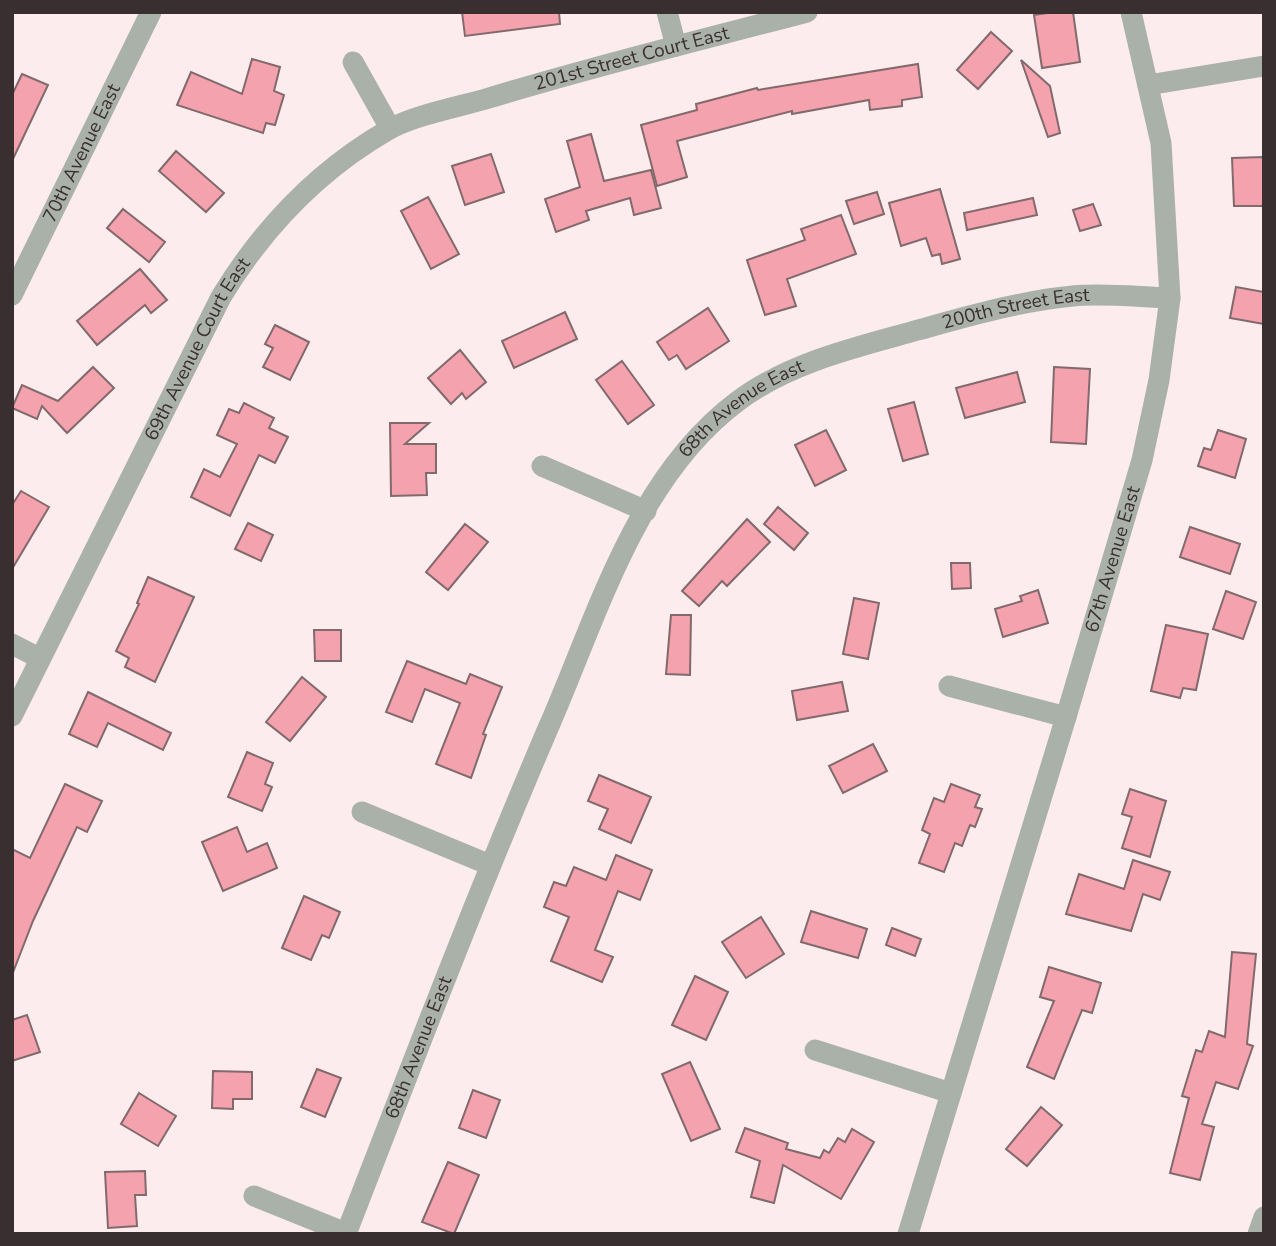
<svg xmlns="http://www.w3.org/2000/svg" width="1276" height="1246" viewBox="0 0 1276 1246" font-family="'Nunito Sans',sans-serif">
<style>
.building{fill:#f4a2ad;stroke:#82696c;stroke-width:2}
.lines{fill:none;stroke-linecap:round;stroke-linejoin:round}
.minor{stroke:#aab1a9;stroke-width:21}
.labels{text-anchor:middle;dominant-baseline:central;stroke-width:6;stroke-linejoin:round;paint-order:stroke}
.street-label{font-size:19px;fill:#3a2f30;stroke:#fefefe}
</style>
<rect width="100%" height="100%" fill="#fdecee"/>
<!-- building -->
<g class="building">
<polygon points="462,12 559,12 560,24 465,36"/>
<polygon points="1054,12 1073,12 1080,62 1042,68 1034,15"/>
<polygon points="991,32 1012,51 978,89 957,70"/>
<polygon points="252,59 280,67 274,91 284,95 275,125 266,123 263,133 177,105 191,72 242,94"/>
<polygon points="1021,60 1050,86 1060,133 1048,137"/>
<polygon points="918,64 922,97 902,100 902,106 870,110 869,100 792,114 792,111 677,141 687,177 657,186 641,125 697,110 696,104 757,88 758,90"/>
<polygon points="22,74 48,85 12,161 12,95"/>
<polygon points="591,134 604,181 651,170 661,208 634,215 630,198 586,211 589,220 556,232 545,199 580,187 567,141"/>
<polygon points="176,151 224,193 206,212 159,171"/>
<polygon points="491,154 504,192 465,205 452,166"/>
<polygon points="1263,157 1264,206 1234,206 1232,158"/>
<polygon points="940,189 960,259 942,264 940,254 932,256 926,238 901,246 889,203"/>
<polygon points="877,192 884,214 854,224 846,201"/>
<polygon points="428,197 459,254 431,269 401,211"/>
<polygon points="1033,198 1037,215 967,230 964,213"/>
<polygon points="1093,204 1101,225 1080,231 1073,210"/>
<polygon points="123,209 165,242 149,262 107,228"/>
<polygon points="841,215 856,254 787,279 796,306 765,315 747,260 805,240 801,229"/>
<polygon points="140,269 167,300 151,313 145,305 97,345 77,321"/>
<polygon points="1236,287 1264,292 1264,324 1230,318"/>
<polygon points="708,308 729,341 686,369 677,355 669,360 657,342"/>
<polygon points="565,312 577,339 514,368 502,341"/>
<polygon points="275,325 309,342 290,380 263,367 273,348 265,344"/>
<polygon points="460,350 486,382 466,399 462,393 451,404 428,378"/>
<polygon points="622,361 654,405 628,424 596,380"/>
<polygon points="93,367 114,388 67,433 42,406 37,419 12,408 22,385 58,401"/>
<polygon points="1054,367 1090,369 1086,444 1051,442"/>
<polygon points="1017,372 1025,402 965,418 956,388"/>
<polygon points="914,402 928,454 903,461 888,409"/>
<polygon points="244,403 274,418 269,428 288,437 275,463 259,455 230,516 191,497 204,469 220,477 237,444 217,435 229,409 239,413"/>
<polygon points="390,423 429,423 405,444 436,444 436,473 426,473 427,495 391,496"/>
<polygon points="826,430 846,470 815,486 795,445"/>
<polygon points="1218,430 1246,439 1235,478 1198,466 1204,448 1211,450"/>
<polygon points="21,491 49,507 12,569 12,505"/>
<polygon points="778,507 808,533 794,550 764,524"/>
<polygon points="747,519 770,542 727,586 722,581 699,606 682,591"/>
<polygon points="248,523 273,535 261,561 235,549"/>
<polygon points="465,524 488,542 448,590 426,572"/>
<polygon points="1190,527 1240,544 1230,574 1180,557"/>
<polygon points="951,563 970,563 971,588 952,589"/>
<polygon points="148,577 194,597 155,682 125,667 129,658 116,651 139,604 137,603"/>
<polygon points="1038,590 1048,623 1003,637 995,609 1022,601 1020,596"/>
<polygon points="1226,591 1256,602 1243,639 1213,629"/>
<polygon points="854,598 879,603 868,659 843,654"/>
<polygon points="671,615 691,615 690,675 666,674"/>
<polygon points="1166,625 1208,634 1196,690 1183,688 1180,698 1151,691"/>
<polygon points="314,630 341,630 341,661 315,661"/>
<polygon points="407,661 466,684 470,674 502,687 483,734 486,735 471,778 436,764 460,703 425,689 412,722 386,712"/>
<polygon points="302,677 326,697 290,741 266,722"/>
<polygon points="842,682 848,711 797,720 792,691"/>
<polygon points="88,692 171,733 163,750 108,723 97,747 69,734"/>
<polygon points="873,744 887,771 843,793 829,766"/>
<polygon points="247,752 273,763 265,784 272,787 262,811 228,797"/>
<polygon points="599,775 651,797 631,843 599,829 608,809 588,801"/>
<polygon points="65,784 102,801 87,832 77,827 33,921 12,975 12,849 30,858"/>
<polygon points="951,784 980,795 975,807 982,809 975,827 970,825 962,846 955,843 944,872 919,863 930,834 922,830 934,798 944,802"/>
<polygon points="1130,789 1166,801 1150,857 1122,848 1132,817 1122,814"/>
<polygon points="237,827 247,852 267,843 277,868 223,891 202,842"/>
<polygon points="616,855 652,870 640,900 618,891 595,950 613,957 602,982 551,961 569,917 544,907 554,882 566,886 574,867 606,880"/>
<polygon points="1133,860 1170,872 1160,900 1143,894 1131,931 1066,914 1079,874 1124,889"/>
<polygon points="304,896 340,912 329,938 322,935 311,960 282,948"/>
<polygon points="811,911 867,929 858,958 801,942"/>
<polygon points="761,917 784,954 746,978 722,942"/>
<polygon points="892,928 921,939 915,956 886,945"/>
<polygon points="1232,952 1256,954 1247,1044 1253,1046 1238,1089 1216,1082 1202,1124 1214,1127 1200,1180 1170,1173 1189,1098 1182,1096 1196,1050 1202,1052 1209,1031 1225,1037"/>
<polygon points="1049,967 1101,983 1092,1013 1082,1010 1054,1079 1027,1067 1054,1001 1040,997"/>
<polygon points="695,976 728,992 706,1040 672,1025"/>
<polygon points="27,1015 40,1052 12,1061 12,1020"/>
<polygon points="690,1062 720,1129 691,1141 662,1074"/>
<polygon points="317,1069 341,1078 325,1117 301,1107"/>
<polygon points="213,1071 252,1072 252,1099 233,1099 233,1109 212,1108"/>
<polygon points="473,1090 500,1100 486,1138 459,1128"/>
<polygon points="139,1093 176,1116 158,1146 121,1124"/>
<polygon points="1041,1107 1062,1125 1027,1166 1006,1149"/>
<polygon points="745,1128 788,1143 786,1149 820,1158 824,1150 829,1153 838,1138 845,1142 852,1129 874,1142 841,1199 783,1165 774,1203 751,1197 760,1161 736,1152"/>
<polygon points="448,1162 479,1175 454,1234 422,1222"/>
<polygon points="145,1171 146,1195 135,1195 137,1226 108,1228 105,1172"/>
</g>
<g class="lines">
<!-- minor -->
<g class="minor">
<polyline points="667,12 676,46"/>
<polyline points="353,62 390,128"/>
<polyline points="1148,85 1264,66"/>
<path id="s1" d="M 12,295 L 151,12"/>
<polyline points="542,466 646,511"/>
<polyline points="12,644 39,658"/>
<polyline points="949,686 1066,717"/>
<path id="s2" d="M 12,716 L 221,297 C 263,228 317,171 388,130 C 414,115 459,107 489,98 C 594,66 701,40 807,12"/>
<polyline points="362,812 490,865"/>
<polyline points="815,1050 951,1093"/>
<polyline points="254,1196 346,1233"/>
<path id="s3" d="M 346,1234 C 412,1064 477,894 549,726 C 598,614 636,477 738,401 C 790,362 857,347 918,330 C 969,316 1020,301 1073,296 C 1104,293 1138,297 1170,298"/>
<path id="s4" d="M 908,1234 L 1066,717 L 1142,460 L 1159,380 L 1170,298 L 1161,143 L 1131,12"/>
<polyline points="1258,1234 1264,1217"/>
</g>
</g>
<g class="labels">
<!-- street labels -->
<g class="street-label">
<text stroke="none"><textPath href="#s2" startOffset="961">201st Street Court East</textPath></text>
<text stroke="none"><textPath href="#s1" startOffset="158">70th Avenue East</textPath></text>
<text stroke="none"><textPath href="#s3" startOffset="1223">200th Street East</textPath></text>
<text stroke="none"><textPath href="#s2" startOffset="411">69th Avenue Court East</textPath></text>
<text stroke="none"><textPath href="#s3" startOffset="926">68th Avenue East</textPath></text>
<text stroke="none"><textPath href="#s4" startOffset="705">67th Avenue East</textPath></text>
<text stroke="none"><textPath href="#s3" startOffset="200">68th Avenue East</textPath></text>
</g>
</g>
<!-- border -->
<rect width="1276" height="1246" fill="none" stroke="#3a2f30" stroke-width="28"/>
</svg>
